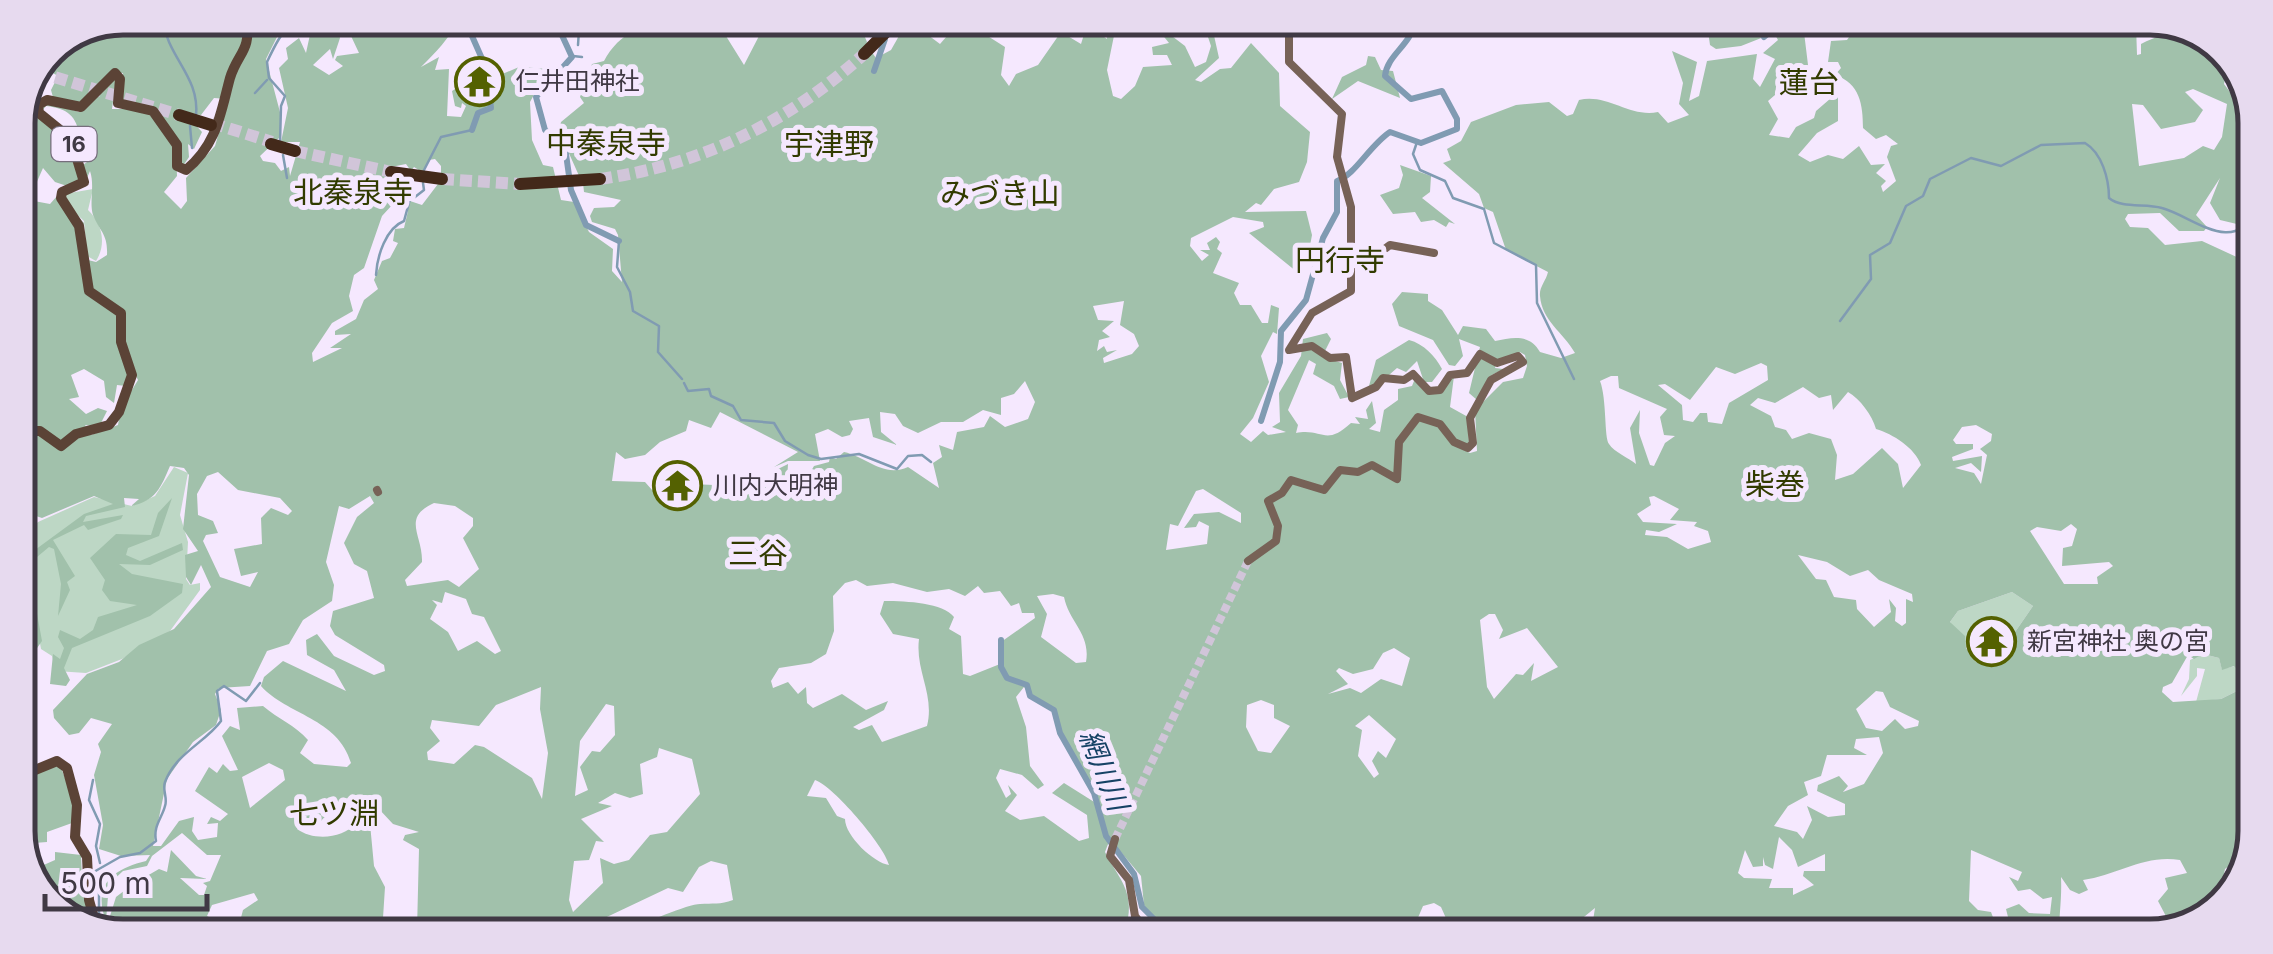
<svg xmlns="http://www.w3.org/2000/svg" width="2273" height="954" viewBox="0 0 2273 954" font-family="Inter,'Noto Sans JP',sans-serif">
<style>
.green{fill:#bdd7c5}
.forest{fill:#a1c1ab;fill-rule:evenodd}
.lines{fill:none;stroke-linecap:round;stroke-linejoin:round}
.stream{stroke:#809bb2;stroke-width:2.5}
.river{stroke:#809bb2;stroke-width:6}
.secondary-tunnel{stroke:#d1c5d9;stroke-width:8;stroke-dasharray:8 4;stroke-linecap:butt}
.highway-tunnel{stroke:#d1c5d9;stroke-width:12;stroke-dasharray:12 6;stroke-linecap:butt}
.secondary{stroke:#776257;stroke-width:8}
.primary{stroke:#5b4336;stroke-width:10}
.highway{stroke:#43291a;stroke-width:12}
.labels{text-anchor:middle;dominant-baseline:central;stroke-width:10;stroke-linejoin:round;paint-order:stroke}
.shield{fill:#f5e8fe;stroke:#766e7c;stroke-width:2.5}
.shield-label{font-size:22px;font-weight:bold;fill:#403944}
.poi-label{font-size:25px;fill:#403944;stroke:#f5e8fe;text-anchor:start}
.water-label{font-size:28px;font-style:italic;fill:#164265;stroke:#f5e8fe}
.quarter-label{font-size:30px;fill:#323b00;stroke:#f5e8fe}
.rim{fill:none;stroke:#403944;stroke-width:5}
</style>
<rect width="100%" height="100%" fill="#f5e8fe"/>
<!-- green -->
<g class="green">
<path d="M 93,189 L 88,210 C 102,223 107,244 96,261 L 87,256 L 84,221 L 70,208 L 64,194 Z"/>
<polygon points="174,467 188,473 180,515 188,542 186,579 190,585 200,583 200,590 170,631 122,659 86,673 56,671 52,656 41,649 34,609 36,568 30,565 18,574 18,542 38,522 94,497 132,506 155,496"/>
<polygon points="2012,592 2033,606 1993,664 1976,662 1950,622 1958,611"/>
<polygon points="2203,654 2219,658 2222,669 2235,666 2242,673 2243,688 2221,699 2196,702 2205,669 2197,668 2197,676 2181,696 2189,679 2190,660"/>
</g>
<!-- forest -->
<g class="forest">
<path d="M 123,18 L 187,18 L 193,31 L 205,32 L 227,18 L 294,18 L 278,35 L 266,59 L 281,116 L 280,137 L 260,156 L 263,161 L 275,163 L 281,171 L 289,167 L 290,176 L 300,142 L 281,142 L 288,108 L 279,68 L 288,59 L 286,48 L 299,38 L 306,53 L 311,30 L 320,26 L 338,31 L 340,38 L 333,59 L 330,49 L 313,65 L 329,75 L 343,66 L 335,60 L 337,56 L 359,53 L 351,36 L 362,34 L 362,18 L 459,19 C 450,38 435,53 421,67 L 439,57 L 435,70 L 449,69 L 447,116 L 461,117 L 466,106 L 462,103 L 461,108 L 455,106 L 452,91 L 466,82 L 481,95 L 491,94 L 497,85 L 488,72 L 490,65 L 500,75 L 519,67 L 548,69 L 530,102 L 532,140 L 543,165 L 553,167 L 561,200 L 574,202 L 589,232 L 613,249 L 612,271 L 622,282 L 618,235 L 615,229 L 592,222 L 590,216 L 594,208 L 614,207 L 621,200 L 584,192 L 583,183 L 603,182 L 602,175 L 580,178 L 559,131 L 561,122 L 584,103 L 580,97 L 592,64 L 604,61 C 619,32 649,19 683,20 L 690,26 L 716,20 L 744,65 L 759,36 L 747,20 L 858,20 L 867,42 L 862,53 L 871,51 L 876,58 L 891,50 L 908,20 L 940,44 L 954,28 L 975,28 L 1005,47 L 1001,75 L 1009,86 L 1016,74 L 1038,65 L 1061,32 L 1081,44 L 1087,25 L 1107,39 L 1106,21 L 1117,21 L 1107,70 L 1113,96 L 1121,99 L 1135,86 L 1143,67 L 1172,65 L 1167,55 L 1153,55 L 1152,47 L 1169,43 L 1161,33 L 1164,30 L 1185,46 L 1195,67 L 1206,62 L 1211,46 L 1208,37 L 1195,33 L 1191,24 L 1202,22 L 1213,31 L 1219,58 L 1195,80 L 1201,82 L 1220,69 L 1231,68 L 1251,43 L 1279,73 L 1280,106 L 1310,132 L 1307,162 L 1299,182 L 1274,189 L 1261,205 L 1256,203 L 1245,212 L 1306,211 L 1312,235 L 1309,251 L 1300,253 L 1297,272 L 1249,233 L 1264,227 L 1263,222 L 1233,217 L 1191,238 L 1190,246 L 1202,261 L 1209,255 L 1200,250 L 1210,250 L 1207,243 L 1216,237 L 1220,242 L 1217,249 L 1222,253 L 1213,273 L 1239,283 L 1234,293 L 1240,305 L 1251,305 L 1262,323 L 1268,323 L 1271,305 L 1279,308 L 1277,334 L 1273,332 L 1261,356 L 1269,382 L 1253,418 L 1240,434 L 1251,442 L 1263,431 L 1268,435 L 1286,432 L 1272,427 L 1280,422 L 1279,393 L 1301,356 L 1303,339 L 1327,333 L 1331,339 L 1322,357 L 1342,363 L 1340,380 L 1349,397 L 1340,399 L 1334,386 L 1313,374 L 1316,364 L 1309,360 L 1288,410 L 1298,425 L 1296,433 C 1323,428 1325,447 1351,423 L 1360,424 L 1355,417 L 1368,419 L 1366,410 L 1372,401 L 1376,423 L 1369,429 L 1380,432 L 1384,410 L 1398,400 L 1398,389 L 1412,386 L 1416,376 L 1421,388 L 1434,393 L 1454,376 L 1450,407 L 1468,417 L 1469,443 L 1458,447 L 1470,453 L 1477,451 L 1475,410 L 1503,382 L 1523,378 L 1527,366 L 1525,355 L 1520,352 L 1497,360 L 1495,368 L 1503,369 L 1492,375 L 1477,400 L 1469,393 L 1480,347 L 1459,339 L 1463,356 L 1455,366 L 1449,365 L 1433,340 L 1399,326 L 1392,304 L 1402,292 L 1428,294 L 1428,301 L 1442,310 L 1458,335 L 1463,326 L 1486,329 L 1495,341 C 1513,337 1530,334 1540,352 L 1561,358 L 1575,353 C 1563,332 1542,321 1540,296 C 1539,287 1546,281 1548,272 L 1506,250 L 1493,212 L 1484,208 L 1479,194 L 1443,163 L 1451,160 L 1447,149 L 1461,141 L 1471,122 L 1516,105 L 1549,102 L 1567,116 L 1573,114 L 1579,100 C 1607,93 1630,118 1658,112 L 1668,123 L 1689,115 L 1679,104 L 1683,83 L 1672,51 L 1697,62 L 1689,101 L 1699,96 L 1707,61 L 1757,54 L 1753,79 L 1760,87 L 1775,59 L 1763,53 L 1778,40 L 1774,33 L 1741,46 L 1716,49 L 1710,45 L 1707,24 L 1803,24 L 1809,73 L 1801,81 L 1804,93 L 1794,97 L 1777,79 L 1775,95 L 1768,101 L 1778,119 L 1769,135 L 1789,138 L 1796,127 L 1814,118 L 1816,111 L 1838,92 L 1838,121 L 1817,133 L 1798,155 L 1810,162 L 1828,155 L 1843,159 L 1859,146 L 1871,165 L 1885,164 L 1876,173 L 1886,181 L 1881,186 L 1883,192 L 1896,181 L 1887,157 L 1891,146 L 1898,144 L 1886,135 L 1876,139 L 1863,128 C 1863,105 1860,83 1835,75 L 1841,68 L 1838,62 L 1828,62 L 1831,41 L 1847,40 L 1858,24 L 2136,25 L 2137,55 L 2141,54 L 2141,44 C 2181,23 2222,27 2241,77 L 2226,74 L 2224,84 L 2230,92 L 2246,92 C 2259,126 2266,196 2241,225 L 2220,220 L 2210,203 L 2220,178 L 2196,215 L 2207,227 L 2204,231 L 2179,231 L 2160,213 L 2128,214 L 2125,219 L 2130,227 L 2148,228 L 2165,245 L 2202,241 L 2254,265 L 2252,462 L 2247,483 L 2237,492 L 2242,497 L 2251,495 L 2248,863 L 2236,861 L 2225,869 L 2221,888 L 2224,900 L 2198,913 L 2188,912 L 2190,924 L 2160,933 L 2169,922 L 2158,901 L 2168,889 L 2165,878 L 2187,873 L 2180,860 C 2145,854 2117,875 2083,880 L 2088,890 L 2079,894 L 2070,890 L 2061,877 C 2062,899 2059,915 2059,933 L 2032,918 L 2010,925 L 2006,909 L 2019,904 L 2029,913 L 2050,914 L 2052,897 L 2043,899 L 2030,889 L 2018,891 L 2009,877 L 2018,881 L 2022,872 L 1971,850 L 1969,901 L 1978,910 L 1991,912 L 2000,936 L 1616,934 L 1592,927 L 1595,908 L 1574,925 L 1571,934 L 1453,934 L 1441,907 L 1434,903 L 1423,906 L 1411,934 L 1161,933 L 1144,905 L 1141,876 L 1110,839 L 1105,852 C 1117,876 1133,889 1128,918 L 1141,933 L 632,931 C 641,923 689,904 700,904 C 713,903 720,905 733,900 L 727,865 L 711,861 L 699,867 L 683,892 L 668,888 L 592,924 L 588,931 L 417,930 L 419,849 L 403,840 L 405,835 L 419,832 L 393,824 L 378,808 L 369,813 L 374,866 L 385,887 L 383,918 L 388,930 L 238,929 L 243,910 L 258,900 L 254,893 L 212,905 L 207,916 L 213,919 L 206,929 L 104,929 L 113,921 L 110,916 L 116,897 L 133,884 L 159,869 L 167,872 L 171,850 L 196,876 L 207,879 L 180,878 L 199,895 L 204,895 L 207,886 L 203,883 L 210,881 L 221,855 L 207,855 L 182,833 L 152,856 L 147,866 L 123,871 L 109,884 L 106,921 C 92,885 113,869 146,861 L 150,855 L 121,856 L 99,849 L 103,825 L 94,775 L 101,752 L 98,744 L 112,724 L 91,718 L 79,733 L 69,735 L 54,718 L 53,710 L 87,674 L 119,662 L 139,645 L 174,629 L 211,587 L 201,565 L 191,585 L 186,577 L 185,555 L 198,551 L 183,529 L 189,475 L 184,468 L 170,466 C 161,487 156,501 131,506 L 139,499 L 124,498 L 125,507 L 86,516 L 83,522 L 123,515 L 121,519 L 88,530 L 84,525 L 53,540 L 75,576 L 67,582 L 70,590 L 58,616 L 61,584 L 54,549 L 49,547 L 37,557 L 36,608 L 42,641 L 30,658 L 18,655 L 18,582 L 24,558 L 84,514 L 113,504 L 94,496 L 42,518 L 21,511 L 18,516 L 18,306 L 26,304 L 18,298 L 18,233 L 28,223 L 18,217 L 18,207 L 34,201 L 50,204 L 58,195 L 84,223 L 80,258 L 96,262 L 107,255 C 108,234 100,232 93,215 C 89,202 95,186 90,171 L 87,178 L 83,165 L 95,156 L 89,141 L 80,137 C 76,115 68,109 46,106 L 41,112 L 40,105 L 46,102 L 79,112 L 103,90 L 107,80 L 116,77 L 112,109 L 147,109 L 176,147 L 177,176 L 164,192 L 181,209 L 187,201 L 186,178 L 215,146 L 227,105 L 227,99 L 214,98 L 201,115 L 179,112 L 178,116 L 192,121 L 202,132 L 194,149 L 188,144 L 189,157 L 183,166 L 177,162 L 178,144 L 160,121 L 165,108 L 159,113 L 145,104 L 118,101 L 123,73 L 109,73 L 81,105 L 54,101 L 51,90 L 58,76 L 41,66 L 49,48 ZM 2193,89 L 2227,104 L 2222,137 L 2214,150 L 2203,146 L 2184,158 L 2139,166 L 2132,104 L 2143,105 L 2161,129 L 2195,122 L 2203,110 L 2185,92 ZM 435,159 L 441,166 L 441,180 L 422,205 L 407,200 L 404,203 L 408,211 L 404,228 L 395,229 L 393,241 L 398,243 L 390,258 L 382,261 L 374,280 L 378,289 L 364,300 L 356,319 L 335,331 L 335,335 L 351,334 L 330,348 L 342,348 L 313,362 L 312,353 L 332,323 L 353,311 L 349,296 L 354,275 L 364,268 L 382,216 L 405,191 L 406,178 L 390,173 L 391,167 L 406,164 L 411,171 L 414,167 L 422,172 L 429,160 ZM 1124,301 L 1120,325 L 1134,334 L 1139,346 L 1132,354 L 1104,363 L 1103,358 L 1117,350 L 1107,352 L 1104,346 L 1097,351 L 1099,340 L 1110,337 L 1102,331 L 1114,321 L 1098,320 L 1093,306 ZM 1761,363 L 1767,366 L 1768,380 L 1729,403 L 1722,424 L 1708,422 L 1707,413 L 1700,413 L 1693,422 L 1683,420 L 1682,405 L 1658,385 L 1665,384 L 1690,400 L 1716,367 L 1735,374 ZM 84,369 L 104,381 L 106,397 L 114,403 L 117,385 L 126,386 L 131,372 L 135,374 L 138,380 L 121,408 L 118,425 L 91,435 L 85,425 L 99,427 L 107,411 L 98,408 L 86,414 L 69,399 L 79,397 L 71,375 ZM 1611,376 L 1618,376 L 1619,388 L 1667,409 L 1660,417 L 1664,435 L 1675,436 L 1665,443 L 1654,466 L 1650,465 L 1639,433 L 1640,410 L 1630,428 L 1636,464 C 1629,458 1614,452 1609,444 C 1604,438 1607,399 1600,381 ZM 1025,381 L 1035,402 L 1028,419 L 1005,427 L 990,416 L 984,427 L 957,432 L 953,450 L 939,445 L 942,457 L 933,463 L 939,488 L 908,467 C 883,478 867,457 844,452 L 836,459 L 830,457 L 829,462 L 814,466 L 807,478 L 787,481 L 788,464 L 778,469 L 784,491 L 771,498 L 765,478 L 724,473 L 714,485 L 691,484 L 688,502 L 660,499 L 645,482 L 612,481 L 616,452 L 625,459 L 645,455 L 660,442 L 686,431 L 689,420 L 711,428 L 720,412 L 798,452 L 774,467 L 788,461 L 820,461 L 815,434 L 828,429 L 842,437 L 850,435 L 853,429 L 849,421 L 869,418 L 873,437 L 897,445 L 881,432 L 880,412 L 895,414 L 903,426 L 918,433 L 941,422 L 963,422 L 983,410 L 1001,415 L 1001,398 L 1014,394 ZM 1803,387 L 1819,398 L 1831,395 L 1833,410 L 1848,392 C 1860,399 1872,415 1876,429 C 1893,434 1915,448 1921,465 L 1903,488 L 1898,464 L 1882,448 L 1853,474 L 1835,480 L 1837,455 L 1831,439 L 1809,433 L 1792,439 L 1786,430 L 1775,427 L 1771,416 L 1750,405 L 1758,398 L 1775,403 ZM 1976,425 L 1992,434 L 1991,441 L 1980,449 L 1987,455 L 1981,484 L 1974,473 L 1955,468 L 1971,463 L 1981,472 L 1982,456 L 1953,461 L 1952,457 L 1973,449 L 1973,444 L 1956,444 L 1953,440 L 1962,427 ZM 218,472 L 238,490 L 280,498 L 292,511 L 288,515 L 271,508 L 261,518 L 262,544 L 234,549 L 241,576 L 258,572 L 250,587 L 220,577 L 203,541 L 206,535 L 218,533 L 213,521 L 198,515 L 197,494 L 207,476 ZM 1203,489 L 1241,513 L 1241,523 L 1219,512 L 1194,514 L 1184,528 L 1196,527 L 1199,521 L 1209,526 L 1207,544 L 1166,550 L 1170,524 L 1178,526 L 1196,491 ZM 370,496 L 374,503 L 357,517 L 344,543 L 354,564 L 367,571 L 374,598 L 333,611 L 330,626 L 335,635 L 384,665 L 385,671 L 374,675 L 334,656 L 317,634 L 306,640 L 307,655 L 334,670 L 346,691 L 283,661 L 264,677 L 261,686 C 287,715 338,718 351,763 L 347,767 L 314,764 L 300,753 L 308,740 C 295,725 278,719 263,706 L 237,708 L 240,730 L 230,726 L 222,736 L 238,770 L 230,771 L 223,764 L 217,773 L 209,767 L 195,791 L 228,814 L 220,821 L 211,817 L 207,824 L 218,823 L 217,837 L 198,840 L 192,831 L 194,817 L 179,821 L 161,846 L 153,846 L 167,779 L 193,742 L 216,725 L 221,710 L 215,694 L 219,688 L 250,686 L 267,651 L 289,644 L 303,620 L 332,601 L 334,585 L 326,562 L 339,506 L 349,509 ZM 1654,496 L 1679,509 L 1670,520 L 1697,522 L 1694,526 L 1708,531 L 1711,542 L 1688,549 L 1667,537 L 1645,535 L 1646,530 L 1659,532 L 1677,524 L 1643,522 L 1637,514 L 1651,505 L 1649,497 ZM 434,503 L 455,506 L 473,518 L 473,526 L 463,538 L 479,569 L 459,587 L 448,580 L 407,586 L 405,580 L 422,562 C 423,535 401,518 434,503 ZM 2071,524 L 2077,529 L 2072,546 L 2063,548 L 2062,566 L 2109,562 L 2113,566 L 2097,577 L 2098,584 L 2064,584 L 2030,531 L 2037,527 L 2061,531 ZM 1798,555 L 1827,562 L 1850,576 L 1868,570 L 1879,580 L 1912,594 L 1913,602 L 1906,599 L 1906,623 L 1902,626 L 1895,621 L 1896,608 L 1889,599 L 1891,612 L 1874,627 L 1857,609 L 1856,600 L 1834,597 L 1826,580 L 1816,579 ZM 856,580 L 867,586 L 893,583 L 927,592 L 949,589 L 965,596 L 978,586 L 984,593 L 1000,591 L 1011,606 L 1019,603 L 1022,613 L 1034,613 L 1035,618 L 1001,642 L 1000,664 L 970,676 L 963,674 L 961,636 L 949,629 L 954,617 C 943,603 908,601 884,601 L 880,614 L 893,634 L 919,639 C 915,671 935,694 927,726 L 882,742 L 872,725 L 859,730 L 853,727 L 884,710 L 888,701 L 866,710 L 842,694 L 813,708 L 807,703 L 806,687 L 798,694 L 788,682 L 773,688 L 771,681 L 779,668 L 811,663 L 826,654 L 834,631 L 833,596 L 845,583 ZM 445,592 L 466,599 L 472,614 L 484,617 L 501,651 L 495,654 L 477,641 L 458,651 L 448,632 L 430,619 L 437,605 L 432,600 L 442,603 ZM 2012,592 L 2033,606 L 1993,664 L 1976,662 L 1966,648 L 1965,636 L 1950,622 L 1958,611 ZM 1053,594 L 1064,597 C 1069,622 1091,634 1086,662 L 1076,663 L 1041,637 L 1047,614 L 1037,596 ZM 1489,614 L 1495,614 L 1503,630 L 1499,639 L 1527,628 L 1558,667 L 1531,681 L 1534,663 L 1523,675 L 1516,674 L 1494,699 L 1487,687 L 1480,620 ZM 1394,648 L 1410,658 L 1402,686 L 1381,679 L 1361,693 L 1350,688 L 1328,694 L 1348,684 L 1336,671 L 1339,668 L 1353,674 L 1373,669 L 1383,653 ZM 2203,654 L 2219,658 L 2222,670 L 2234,666 L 2242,674 L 2243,688 L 2221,699 L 2173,702 L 2162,692 L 2163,687 L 2172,683 L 2188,655 L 2194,659 ZM 541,687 L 540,709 L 548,753 L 542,799 L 532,778 L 484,747 L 475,745 L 454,764 L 428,760 L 427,752 L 440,741 L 430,728 L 432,720 L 479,726 L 496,705 ZM 1024,687 L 1041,704 L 1054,708 C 1063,752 1088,767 1099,805 L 1064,783 L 1052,793 L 1087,815 L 1089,838 L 1079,841 L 1044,816 L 1020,820 L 1005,811 L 1017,795 L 1008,785 L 1011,794 L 1006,798 L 996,778 L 1000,769 L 1022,775 L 1038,789 L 1044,785 L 1030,766 L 1026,727 L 1016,697 ZM 1876,691 L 1883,692 L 1890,707 L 1919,721 L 1918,726 L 1905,729 L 1895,719 L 1882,731 L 1866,728 L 1856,709 ZM 1261,700 L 1274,705 L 1274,718 L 1290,726 L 1271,753 L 1258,751 L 1246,727 L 1247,705 ZM 606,704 L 614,706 L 615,735 L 600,752 L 592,751 L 580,767 L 588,790 L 575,796 L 580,741 ZM 1369,715 L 1396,739 L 1386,758 L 1378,751 L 1372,761 L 1379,774 L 1374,778 L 1358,756 L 1362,730 L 1355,726 ZM 1879,737 L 1883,753 L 1864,784 L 1843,792 L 1848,786 L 1839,776 L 1818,785 L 1817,791 L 1845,804 L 1845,815 L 1828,817 L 1807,806 L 1812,820 L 1803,839 L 1797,832 L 1774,826 L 1788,806 L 1808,795 L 1804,782 L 1821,776 L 1827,755 L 1867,755 L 1854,748 L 1856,739 ZM 659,748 L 692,759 L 700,794 L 667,832 L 650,835 L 629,860 L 614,864 L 600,858 L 603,883 L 573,912 L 569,900 L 574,861 L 589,860 L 596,841 L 604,842 L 581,819 L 612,806 L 598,803 L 615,793 L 630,798 L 643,794 L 640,764 L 657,757 ZM 269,763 L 283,770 L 285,780 L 250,808 L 242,777 ZM 815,780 C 833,786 884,845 889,865 C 874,863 845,836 845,819 L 837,816 L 826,798 L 807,796 ZM 342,807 L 349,809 L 356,823 C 343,839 313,841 297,829 L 302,819 L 321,821 L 333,808 ZM 1779,837 L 1792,850 L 1798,867 L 1825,854 L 1825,871 L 1804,871 L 1803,876 L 1814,885 L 1793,895 L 1793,888 L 1769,888 L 1772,879 L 1744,878 L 1738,873 L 1745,850 L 1753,867 L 1763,866 L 1763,857 L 1765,865 L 1773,869 Z"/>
<polygon points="1368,56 1375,57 1381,70 1393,71 1400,98 1358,81 1332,99 1342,77 1366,65"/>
<path d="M 26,99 L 37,101 L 35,105 C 59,128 73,146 81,179 L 67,186 L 55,182 L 43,168 L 36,184 C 10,166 15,125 26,99 Z"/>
<polygon points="1400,165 1431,176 1430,192 1422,198 1455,224 1449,222 1446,227 1434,220 1421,222 1415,212 1393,214 1380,195 1399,188 1403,175"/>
<path d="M 1409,340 C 1424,344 1435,356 1442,369 L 1432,382 L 1424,382 L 1417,361 L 1406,372 L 1397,368 L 1374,388 L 1369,386 L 1376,360 Z"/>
<polygon points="172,498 159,536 128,548 126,555 140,561 182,543 183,550 150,565 119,564 132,574 183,584 182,593 150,616 72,648 64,668 70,680 66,686 50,684 53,654 60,659 64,648 58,637 60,630 80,639 93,630 98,617 137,605 110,601 102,590 105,580 90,558 116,534 151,535 158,513"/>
<polygon points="60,765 75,804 72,823 47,832 47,842 34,843 23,852 18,838 18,776"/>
<path d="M 55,852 L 81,855 L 82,879 L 95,929 C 66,929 39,895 30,871 L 55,860 Z"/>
</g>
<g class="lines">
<!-- stream -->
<g class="stream">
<path d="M 162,18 C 168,59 200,76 196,116"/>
<polyline points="579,19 579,27"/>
<polyline points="578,45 579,30"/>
<polyline points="573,56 582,57"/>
<polyline points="255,93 267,80"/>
<polyline points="190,126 192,148"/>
<polyline points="1417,142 1413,154 1420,170 1445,181 1453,198 1484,209 1494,243 1536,265 1537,303 1574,379"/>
<path d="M 280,143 L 281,106 L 285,96 L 269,78 L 267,62 C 275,45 281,33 295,18"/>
<polyline points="283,155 287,178"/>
<polyline points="423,172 441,137 472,130"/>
<polyline points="415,197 424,190 423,183"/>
<polyline points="619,241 617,267 630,292 633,311 659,326 658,352 682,379"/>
<path d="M 376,275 C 377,256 386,228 404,221 L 410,199"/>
<path d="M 1840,321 L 1871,279 L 1870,255 L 1890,243 L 1906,206 L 1923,196 L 1930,179 L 1971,158 L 2001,166 L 2041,145 L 2085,143 C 2102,153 2109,179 2109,198 C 2122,209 2145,203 2162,208 C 2192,216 2236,258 2254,209"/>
<polyline points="684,383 688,391 709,389 711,396 733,406 741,420 774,423 785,441 808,455 821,459 859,454 897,469 908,456 922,455 931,462"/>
<polyline points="93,780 89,800 100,824 96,846 100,863"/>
<path d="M 92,873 L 120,857 L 140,853 L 156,841 C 153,826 162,818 165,806 C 168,798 162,790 165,782 C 176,753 206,742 221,721 L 217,691 L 224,686 L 246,701 L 260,683"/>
<polyline points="93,880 99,887 99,921 107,929"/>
</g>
<!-- river -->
<g class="river">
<polyline points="560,19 560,31 572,57 536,97 545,130 565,147 571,190 586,225 619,241"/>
<polyline points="1764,37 1780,24"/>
<polyline points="874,71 885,39"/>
<polyline points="472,130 478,113 491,108 487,70 472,36 475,23 482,19"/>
<path d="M 1261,421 L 1280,362 L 1281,331 L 1306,300 L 1323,238 L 1337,212 L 1337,181 C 1355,175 1370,145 1390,132 L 1421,143 L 1457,129 L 1457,119 L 1442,91 L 1411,99 L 1385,76 C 1387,55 1411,45 1415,22"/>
<polyline points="1001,640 1001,667 1007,678 1027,685 1030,696 1054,710 1060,733 1094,793 1106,836 1134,874 1142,907 1156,921 1159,933"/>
</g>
<!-- secondary-tunnel -->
<polyline class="secondary-tunnel" points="1115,839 1248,561"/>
<!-- highway-tunnel -->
<g class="highway-tunnel">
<polyline points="38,72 179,115"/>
<polyline points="212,123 272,142"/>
<polyline points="295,151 391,172"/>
<polyline points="442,179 520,184"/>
<path d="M 600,179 C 701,165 789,122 864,54"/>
</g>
<!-- secondary -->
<g class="secondary">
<polyline points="1350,259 1374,257 1390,245 1434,253"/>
<polyline points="377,490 378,492"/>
<polyline points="1248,561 1276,541 1278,526 1268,501 1282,493 1291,480 1324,490 1340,470 1358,472 1372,465 1397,479 1399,442 1418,417 1440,424 1454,442 1468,448 1473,443 1470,418 1491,380 1523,362 1518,356 1497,363 1480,354 1467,373 1450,375 1440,390 1429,391 1413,374 1404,380 1383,378 1376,387 1352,398 1346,357 1330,358 1312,346 1289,350 1312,313 1351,291 1351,207 1337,157 1342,114 1289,62 1289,32 1275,22"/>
<polyline points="1115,839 1110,856 1129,880 1135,916 1148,933"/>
</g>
<!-- primary -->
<g class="primary">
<path d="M 18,472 L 24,463 L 30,431 L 40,431 L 61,446 L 76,434 L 109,425 L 119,412 L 132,375 L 121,342 L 121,313 L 89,291 L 79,226 L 61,198 L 62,192 L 84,182 L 71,139 L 39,113 L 38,105 L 47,100 L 81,107 L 115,73 L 120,79 L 118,103 L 153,111 L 177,145 L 177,166 L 186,170 C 217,144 220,115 230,78 C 238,52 252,51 246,18"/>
<polyline points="18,768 30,772 57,761 67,768 77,805 75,837 87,857 89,900 97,929"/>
</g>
<!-- highway -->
<g class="highway">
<polyline points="864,54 898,20"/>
<polyline points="179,115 211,125"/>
<polyline points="271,144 295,151"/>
<polyline points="391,172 442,179"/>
<polyline points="520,184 600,179"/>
</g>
</g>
<!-- icons -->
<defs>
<symbol id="temple-ring" viewBox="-11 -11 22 22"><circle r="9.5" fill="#f5e8fe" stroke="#546101" stroke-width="1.5"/><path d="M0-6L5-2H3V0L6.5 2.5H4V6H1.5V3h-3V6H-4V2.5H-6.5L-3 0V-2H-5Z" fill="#546101"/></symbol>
</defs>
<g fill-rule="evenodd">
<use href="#temple-ring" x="452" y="54" width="55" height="55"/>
<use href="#temple-ring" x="650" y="458" width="55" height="55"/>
<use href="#temple-ring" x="1964" y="614" width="55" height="55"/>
</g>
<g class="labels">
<!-- shield labels -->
<rect class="shield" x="51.5" y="127" width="45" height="34" rx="8"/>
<g class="shield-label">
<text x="74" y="144">16</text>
</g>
<!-- poi labels -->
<g class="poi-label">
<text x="515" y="81">仁井田神社</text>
<text x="713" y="485">川内大明神</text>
<text x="2027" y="641">新宮神社 奥の宮</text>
</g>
<!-- water labels -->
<g class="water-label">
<text transform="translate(1104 770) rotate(68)">網川川</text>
</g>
<!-- quarter labels -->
<g class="quarter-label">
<text x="1809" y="82">蓮台</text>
<text x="606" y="143">中秦泉寺</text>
<text x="829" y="144">宇津野</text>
<text x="353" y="192">北秦泉寺</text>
<text x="1000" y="193">みづき山</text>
<text x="1340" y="260">円行寺</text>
<text x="1775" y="484">柴巻</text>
<text x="758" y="553">三谷</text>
<text x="334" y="813">七ツ淵</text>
</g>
</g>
<!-- crop -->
<path d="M0 0H2273V954H0ZM123 35H2150A88 88 0 0 1 2238 123V831A88 88 0 0 1 2150 919H123A88 88 0 0 1 35 831V123A88 88 0 0 1 123 35Z" fill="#e7daef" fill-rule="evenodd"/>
<path class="rim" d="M123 35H2150A88 88 0 0 1 2238 123V831A88 88 0 0 1 2150 919H123A88 88 0 0 1 35 831V123A88 88 0 0 1 123 35Z"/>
<!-- scale -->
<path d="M45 894v15h162v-15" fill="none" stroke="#403944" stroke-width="5"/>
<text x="60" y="894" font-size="30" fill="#403944" stroke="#f5e8fe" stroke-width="8" paint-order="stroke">500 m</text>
</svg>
